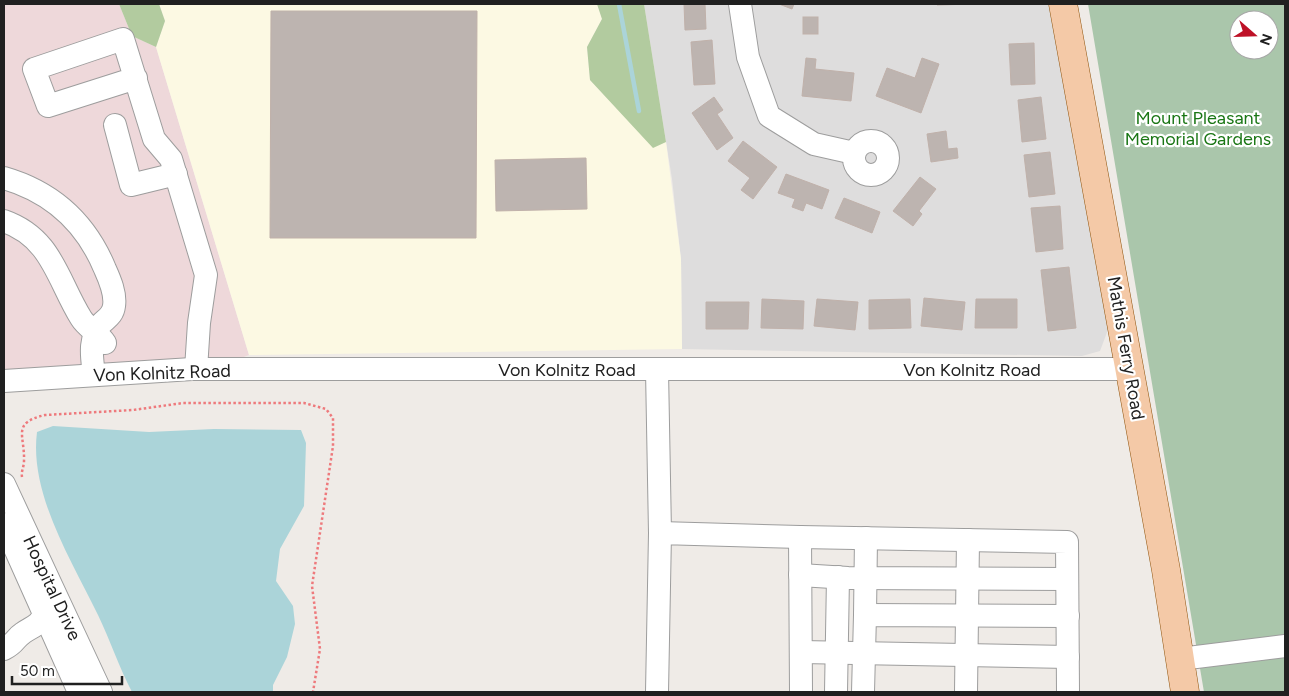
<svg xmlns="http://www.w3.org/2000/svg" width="1289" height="696" viewBox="0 0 1289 696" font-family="Figtree,sans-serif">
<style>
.residential{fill:#dedddd}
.commercial{fill:#eed8da}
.education{fill:#fcf9e3}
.forest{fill:#b2cb9f}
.cemetery{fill:#aac6ab;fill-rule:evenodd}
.water{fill:#abd4d9}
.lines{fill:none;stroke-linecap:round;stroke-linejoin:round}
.stream{stroke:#abd4d9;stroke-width:4.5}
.building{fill:#bdb4b0;stroke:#c0b1aa}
.minor-casing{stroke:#9d9d9d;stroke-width:24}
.major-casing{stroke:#8e530d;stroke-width:29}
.path{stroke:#ee797c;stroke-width:2.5;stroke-dasharray:2.5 2.5;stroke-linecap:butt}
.minor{stroke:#fff;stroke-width:22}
.major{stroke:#f4c9a7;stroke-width:28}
.labels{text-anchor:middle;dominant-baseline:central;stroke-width:4.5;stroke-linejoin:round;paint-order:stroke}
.park-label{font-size:18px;fill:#1a7615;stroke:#fff}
.street-label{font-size:18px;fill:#202020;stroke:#fff}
</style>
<rect width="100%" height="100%" fill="#efebe7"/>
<!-- residential -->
<polygon class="residential" points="644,4 1053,4 1109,327 1100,351 1082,356 682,349 681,259 672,179"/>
<!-- commercial -->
<polygon class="commercial" points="4,4 119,4 132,36 156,47 249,355 236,360 4,373"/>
<!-- education -->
<polygon class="education" points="159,4 597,4 602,19 587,47 590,80 653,147 666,142 681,259 682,349 249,355 156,47 165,21"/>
<!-- forest -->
<g class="forest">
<polygon points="119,4 159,4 165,21 156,47 132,36"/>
<polygon points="597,4 644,4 666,142 653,148 590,80 587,47 602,19"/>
</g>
<!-- cemetery -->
<path class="cemetery" d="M 1088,4 L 1285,4 L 1285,692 L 1204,692 ZM 1239,20 L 1269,20 L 1269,50 L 1239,50 Z"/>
<!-- water -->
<path class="water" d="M 53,426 L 149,432 L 214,429 L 301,430 L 306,443 L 304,506 L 280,549 L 276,581 L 293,606 L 295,624 L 287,657 L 273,685 L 273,692 L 132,692 C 119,667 110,640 98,615 C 72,561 29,494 37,432 Z"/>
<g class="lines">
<!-- stream -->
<polyline class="stream" points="619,4 639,111"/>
</g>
<!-- building -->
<g class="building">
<polygon points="684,4 705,4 706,29 685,30"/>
<polygon points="779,4 794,4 792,9"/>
<polygon points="937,4 973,4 937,5"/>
<polygon points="271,11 477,11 476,238 270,238"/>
<rect x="803" y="17" width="15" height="17"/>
<polygon points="712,40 715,84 694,85 691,42"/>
<polygon points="1034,43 1035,84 1011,85 1009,44"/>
<polygon points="806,58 816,59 815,69 854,73 851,101 802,96"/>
<polygon points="922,58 939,64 921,113 876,96 887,68 915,78"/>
<polygon points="714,97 723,110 717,114 733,138 717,150 692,113"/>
<polygon points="1041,97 1046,139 1022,142 1018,100"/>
<polygon points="946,131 948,149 957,148 958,158 931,162 927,134"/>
<polygon points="743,141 777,167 753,199 741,190 750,178 728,161"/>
<polygon points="1050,152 1055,194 1029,197 1024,155"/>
<polygon points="586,158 587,209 496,211 495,160"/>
<polygon points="786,174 829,190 822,209 806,203 803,211 792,207 795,199 778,193"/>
<polygon points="920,177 936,189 919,211 922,214 913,226 893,211"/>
<polygon points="844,198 880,212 872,233 835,218"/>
<polygon points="1060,206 1063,249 1036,252 1031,208"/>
<polygon points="1069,267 1076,328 1048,331 1041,270"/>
<polygon points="924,298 965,302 962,330 921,326"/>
<polygon points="762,299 804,301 803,329 761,328"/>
<polygon points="817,299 858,302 855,330 814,326"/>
<polygon points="910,299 911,328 869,329 869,300"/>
<polygon points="976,299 1017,299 1017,328 975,328"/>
<polygon points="706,302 749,302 748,329 706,329"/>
</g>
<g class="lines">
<defs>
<g id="minor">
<polyline points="740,4 748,57 769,116 814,144 854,153"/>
<polyline points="136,78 48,106 34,69 123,39 154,139 171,159 206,275 199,323 196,369"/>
<polyline points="115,125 131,185 176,174"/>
<circle cx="871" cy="158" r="17"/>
<path d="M 4,178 C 52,192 86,223 105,269 C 110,280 116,294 114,306 C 113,315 107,318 101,324 C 88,340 92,357 94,375"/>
<path d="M 4,221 C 52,238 57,279 81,318 C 87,328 99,333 105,343"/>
<polyline points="657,370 660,533"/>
<polyline points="4,381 192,369 1130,369"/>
<polyline points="4,484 101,692"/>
<polyline points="4,524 79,692"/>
<polyline points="800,575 848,578 1067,579"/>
<polyline points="865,615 866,538"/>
<path d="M 4,649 C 16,643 14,639 23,633 C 33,626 39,626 44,614"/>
<polyline points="801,652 1068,657"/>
<polyline points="1180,659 1285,646"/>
<polyline points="657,692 660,533 800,537"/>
<polyline points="801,692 800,537 1067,542 1068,692"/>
<polyline points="836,692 838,577"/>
<polyline points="863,692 865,615 1068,616"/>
<polyline points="966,692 968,540"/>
</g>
<polyline id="major" points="1063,4 1166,570 1185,692"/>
</defs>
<!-- minor casing -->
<use href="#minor" class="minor-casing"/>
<!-- major casing -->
<use href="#major" class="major-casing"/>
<!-- path -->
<path class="path" d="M 22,477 C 21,471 24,467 24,461 C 25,435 11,423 45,415 L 133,410 L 183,403 L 304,403 L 326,409 L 333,418 L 333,446 L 312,586 L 320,649 L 313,692"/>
<!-- minor -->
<use href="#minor" class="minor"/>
<!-- major -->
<use href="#major" class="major"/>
</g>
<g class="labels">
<!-- park labels -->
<g class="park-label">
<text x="1198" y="118">Mount Pleasant<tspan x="1198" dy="21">Memorial Gardens</tspan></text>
</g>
<!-- street labels -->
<g class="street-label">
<text transform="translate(1126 348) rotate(80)">Mathis Ferry Road</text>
<text x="567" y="370">Von Kolnitz Road</text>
<text x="972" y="370">Von Kolnitz Road</text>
<text transform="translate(162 373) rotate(-2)">Von Kolnitz Road</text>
<text transform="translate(52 588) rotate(65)">Hospital Drive</text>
</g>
</g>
<!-- border -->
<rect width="1289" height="696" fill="none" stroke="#202020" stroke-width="10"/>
<!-- north arrow -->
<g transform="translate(1254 35) rotate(110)"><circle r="24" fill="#ffffff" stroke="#a6a6a6"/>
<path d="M0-4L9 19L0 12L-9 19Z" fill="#be1127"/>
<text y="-8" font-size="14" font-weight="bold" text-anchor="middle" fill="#202020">N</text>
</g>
<!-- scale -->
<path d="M12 676v8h110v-8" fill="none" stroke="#202020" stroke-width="2.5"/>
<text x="20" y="676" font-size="15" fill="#202020" stroke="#ffffff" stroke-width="4" paint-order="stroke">50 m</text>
</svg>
